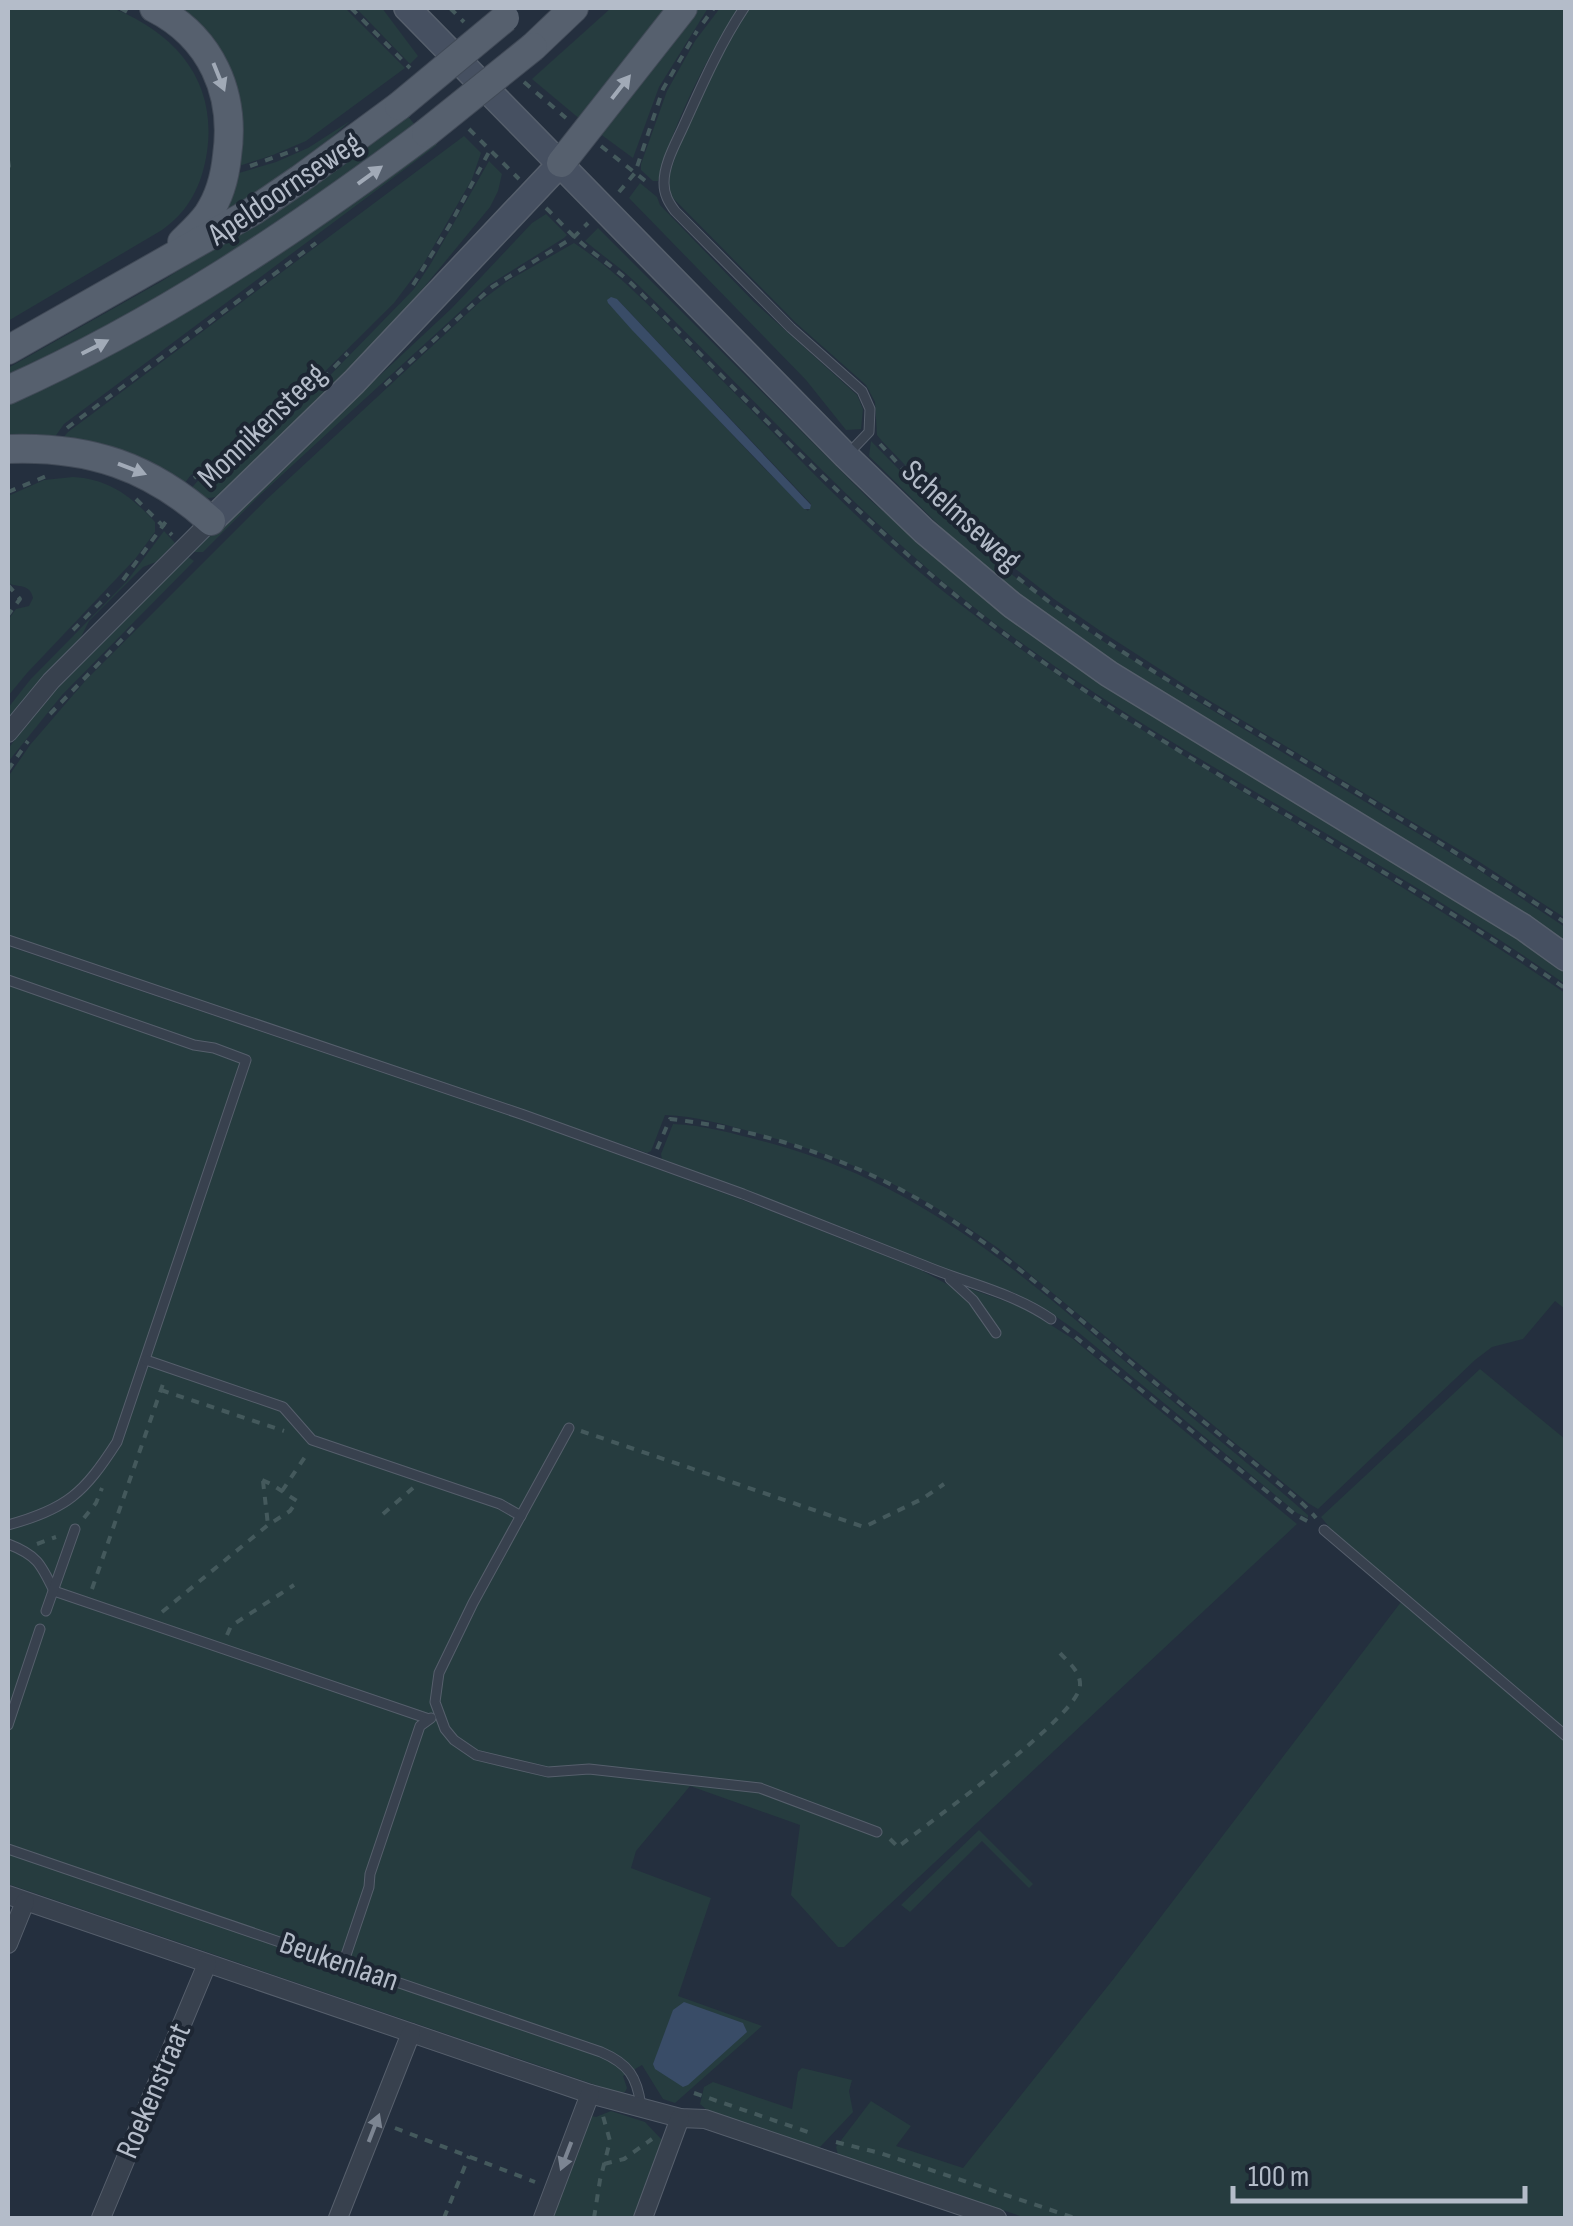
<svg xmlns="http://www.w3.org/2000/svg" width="1573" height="2226" viewBox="0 0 1573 2226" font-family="'Sofia Sans Condensed',sans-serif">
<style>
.green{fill:#263c3f;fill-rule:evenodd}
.water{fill:#394c67}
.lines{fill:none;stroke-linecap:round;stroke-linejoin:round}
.lane-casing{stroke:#565f6c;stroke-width:11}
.street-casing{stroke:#565f6c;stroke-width:20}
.secondary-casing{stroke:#565f6c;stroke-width:28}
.primary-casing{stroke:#414a57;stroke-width:30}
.path{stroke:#44595c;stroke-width:4;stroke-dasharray:8 8;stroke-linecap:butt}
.lane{stroke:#38414e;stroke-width:9}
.street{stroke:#38414e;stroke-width:18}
.secondary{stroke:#465061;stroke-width:25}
.primary{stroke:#56606e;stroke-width:28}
.primary-bridge-casing{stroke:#414a57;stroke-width:30;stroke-linecap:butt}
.primary-bridge{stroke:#56606e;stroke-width:28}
.oneway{fill:#a1aab7}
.oneway2{fill:#7c8592}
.labels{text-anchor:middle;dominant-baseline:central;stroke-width:8;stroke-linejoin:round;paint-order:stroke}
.street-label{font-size:32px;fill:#b4bcc9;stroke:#1d2633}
</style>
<rect width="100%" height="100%" fill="#242f3e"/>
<!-- green -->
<g class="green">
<path d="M 8,8 C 29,7 99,3 115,9 C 178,35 217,83 207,152 C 202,185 189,211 162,230 L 8,321 Z"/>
<polygon points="170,8 345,8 405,68 306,141 273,155 236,167 237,117"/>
<polygon points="356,8 382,8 418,56 410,64"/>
<polygon points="611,8 672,8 581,120 532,79"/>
<polygon points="697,8 708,8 659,87 633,158 599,133"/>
<path d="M 720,8 L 739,8 C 707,55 672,127 658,181 L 653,181 L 641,170 L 641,164 L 667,91 L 695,41 Z"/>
<polygon points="749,8 1565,8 1565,918 1478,861 1200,695 1099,630 1054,599 972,535 882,441 877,435 875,402 866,385 796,323 671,196 668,186 669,176 678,149 723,51"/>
<path d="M 406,114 L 416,126 C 288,222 152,307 8,376 L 8,368 L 162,281 L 237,233 Z"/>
<polygon points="350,121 311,156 215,221 232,175 276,162 308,148"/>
<polygon points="464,136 481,153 472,179 424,263 394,303 255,441 206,464 190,476 182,487 61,440 68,432"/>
<polygon points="433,140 437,145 64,424 52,441 8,441 8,402"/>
<path d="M 489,161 L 502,174 L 498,191 L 490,207 L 402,314 L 227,491 C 213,501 203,499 189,492 C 208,462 243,460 269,438 L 414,289 L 430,265 Z"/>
<polygon points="640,183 657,197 660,205 754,302 857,395 863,409 861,429 846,430 806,380 629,198"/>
<polygon points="546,214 567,235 564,238 489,285 259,496 203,552 194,552 195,548 452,308 532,223"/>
<path d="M 598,228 L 869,499 L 976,591 L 1028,630 L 1565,968 L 1565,984 C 1383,856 1180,760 1001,628 C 865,526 754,397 632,279 C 617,265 600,254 585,241 Z"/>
<path d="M 574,243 C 624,276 665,322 707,365 C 785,444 861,527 948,595 C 1142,747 1365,853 1565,993 L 1565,1309 L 1555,1301 L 1523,1339 L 1492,1347 L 1475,1360 L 1318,1509 L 1308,1503 L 998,1248 C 917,1191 853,1159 756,1133 C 727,1125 695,1116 665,1115 L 651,1151 L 647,1153 L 8,935 L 8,777 L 30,745 L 86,680 L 267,499 L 482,300 L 506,282 ZM 617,299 L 811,504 L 808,511 L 764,468 L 608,303 Z"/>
<polygon points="871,441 968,540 1051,605 1095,636 1197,701 1474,867 1565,927 1565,943 1135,677 1042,614 961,547 869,456"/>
<path d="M 73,477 C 109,479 131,496 155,522 L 155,532 L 135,559 L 27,673 L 8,696 L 8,620 L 16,609 L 29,606 L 33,598 C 30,583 18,588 8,583 L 8,496 L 44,480 Z"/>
<polygon points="164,531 175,543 156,562 143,567 89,621 80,639 8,718 8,708 30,680 127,581"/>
<polygon points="188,557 194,561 62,695 8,762 8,749 41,705"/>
<polygon points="8,946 523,1120 740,1199 919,1269 954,1288 971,1292 968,1288 1024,1308 1073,1339 1297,1524 844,1947 838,1947 791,1895 800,1825 690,1786 636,1851 631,1868 711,1898 678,1996 762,2026 675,2103 663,2099 642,2065 623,2076 627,2088 625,2092 619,2093 8,1884"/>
<path d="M 673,1124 C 706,1125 738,1135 770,1143 C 924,1185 1021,1274 1140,1374 C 1196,1421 1253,1467 1308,1515 L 1308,1518 L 1297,1513 L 1078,1332 L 1048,1311 L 1010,1291 L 947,1271 L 865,1236 L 662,1159 L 661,1154 Z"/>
<polygon points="1480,1369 1565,1439 1565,1731 1338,1538 1321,1517"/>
<polygon points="1401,1602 1565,1741 1565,2218 1026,2218 838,2155 836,2147 871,2101 911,2126 896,2146 963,2168 1115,1977"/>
<polygon points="979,1830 1033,1884 1029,1888 982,1841 910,1912 901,1905"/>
<polygon points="802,2068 852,2080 849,2091 853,2112 821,2146 817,2148 708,2111 700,2104 704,2087 713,2082 792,2109 798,2072"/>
<polygon points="611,2111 645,2122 662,2140 633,2218 551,2218 592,2116 596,2117"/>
</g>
<!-- water -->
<g class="water">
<polygon points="611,297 617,299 811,505 810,509 804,509 632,330 608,303 607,300"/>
<polygon points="684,2002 743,2023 747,2032 688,2085 683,2087 655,2069 653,2064 673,2010"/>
</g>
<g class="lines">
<defs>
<g id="lane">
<path d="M 744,8 C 720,44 702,85 684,125 C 676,143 664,163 664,183 C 664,195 669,203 675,211 L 791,328 L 862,391 L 870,409 L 869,432 L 849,453"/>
<path d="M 8,940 L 524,1115 L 743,1194 L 923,1265 C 965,1283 1012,1292 1051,1319"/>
<path d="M 8,980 L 194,1045 L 214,1048 L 246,1060 L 117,1442 C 84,1493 67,1509 8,1525"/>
<polyline points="950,1279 973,1300 996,1333"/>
<polyline points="146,1360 283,1407 312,1440 500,1504 521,1516"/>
<polyline points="569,1428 473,1603 439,1673 435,1702 445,1729 454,1740 476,1755 548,1772 589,1769 760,1788 877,1832"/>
<polyline points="1324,1530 1566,1736"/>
<path d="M 8,1544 C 37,1555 41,1564 54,1591 L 429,1719"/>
<polyline points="46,1611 75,1529"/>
<polyline points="8,1725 40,1629"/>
<path d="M 8,1849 L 601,2052 C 629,2064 637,2077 641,2106"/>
<polyline points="343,1964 369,1887 370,1874 420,1726 431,1718"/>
</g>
<g id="street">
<polyline points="8,733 51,681 211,521"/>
<polyline points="8,1895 590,2094 680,2118 705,2119 997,2218"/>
<polyline points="8,1944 25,1902"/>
<polyline points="101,2218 207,1964"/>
<polyline points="338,2218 411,2033"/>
<polyline points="543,2218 590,2094"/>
<polyline points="643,2218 680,2118"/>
</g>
<g id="secondary">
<polyline points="407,8 846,456 924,531 1012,605 1109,674 1523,927 1566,958"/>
<polyline points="211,521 354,382 561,163"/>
</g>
<g id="primary">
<path d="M 154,8 C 211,37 236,93 227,156 C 225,176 220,196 208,214 C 201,224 191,233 182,242"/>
<polyline points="533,47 574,8"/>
<polyline points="561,163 683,8"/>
<polyline points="8,350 253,211 300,179 399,106"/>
<path d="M 8,390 C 157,323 295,231 426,133"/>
<path d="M 8,449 C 89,446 150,466 211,521"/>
</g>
</defs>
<!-- lane casing -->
<use href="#lane" class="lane-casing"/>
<!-- street casing -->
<use href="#street" class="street-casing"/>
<!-- secondary casing -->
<use href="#secondary" class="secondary-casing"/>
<!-- primary casing -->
<use href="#primary" class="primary-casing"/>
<!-- path -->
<g class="path">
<polyline points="120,8 133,15"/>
<polyline points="351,8 410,68"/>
<polyline points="450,8 464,22"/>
<polyline points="703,23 714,8"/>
<polyline points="524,82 566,118"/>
<polyline points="469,129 519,179"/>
<polyline points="601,146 648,183"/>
<polyline points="8,160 9,166 8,167"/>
<polyline points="250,166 298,149"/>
<polyline points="619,192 635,173 663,89 697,31"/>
<path d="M 546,208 C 557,218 566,230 578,240 C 597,257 618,270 636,288 C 768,423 897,561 1053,669 C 1219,784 1401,873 1566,989"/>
<polyline points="413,285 451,223 490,150"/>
<polyline points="323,379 348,353"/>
<polyline points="385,385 492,287 574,237 588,223"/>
<polyline points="67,428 316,243"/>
<path d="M 880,444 C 909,475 937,508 969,536 C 1056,617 1167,680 1269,740 C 1369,799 1468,859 1566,923"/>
<polyline points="194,478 209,467 256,445"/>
<polyline points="8,492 49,475"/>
<polyline points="136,499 172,535"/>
<polyline points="123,580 170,516"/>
<polyline points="8,585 20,599 8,615"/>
<polyline points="73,630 109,594"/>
<polyline points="50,714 137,624"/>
<polyline points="8,770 28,741"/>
<path d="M 657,1149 L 670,1119 C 768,1130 871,1165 953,1221 C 1028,1271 1095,1333 1165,1391 C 1201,1419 1236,1448 1271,1477 C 1286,1490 1303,1502 1316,1518"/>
<polyline points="1063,1327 1296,1515 1311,1523"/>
<polyline points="161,1390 284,1431"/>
<polyline points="581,1431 864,1527 922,1499 944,1484"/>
<polyline points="263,1481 268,1525"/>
<polyline points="282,1491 307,1454"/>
<polyline points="383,1514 413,1488"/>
<polyline points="84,1518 96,1503 102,1488"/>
<polyline points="37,1544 56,1537"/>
<polyline points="92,1589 164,1381"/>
<polyline points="162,1612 268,1525 290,1511 297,1501 271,1484 255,1477"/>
<polyline points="227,1635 231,1626 294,1585"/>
<path d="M 890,1839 L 898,1847 C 928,1823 1078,1717 1080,1686 C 1081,1672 1069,1663 1060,1653"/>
<polyline points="694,2093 808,2132"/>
<polyline points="395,2128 535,2182"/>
<polyline points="836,2142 880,2153 1075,2218"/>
<polyline points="604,2164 624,2159 652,2139"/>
<polyline points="444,2218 469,2156"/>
<polyline points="594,2218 600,2180 610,2141 603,2116"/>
</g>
<!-- lane -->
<use href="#lane" class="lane"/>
<!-- street -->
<use href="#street" class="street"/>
<!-- secondary -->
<use href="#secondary" class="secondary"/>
<!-- primary -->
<use href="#primary" class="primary"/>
<defs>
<g id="primary-bridge">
<polyline points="399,106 505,18"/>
<polyline points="426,133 533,47"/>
</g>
</defs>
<!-- primary-bridge casing -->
<use href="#primary-bridge" class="primary-bridge-casing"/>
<!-- primary-bridge -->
<use href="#primary-bridge" class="primary-bridge"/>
</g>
<!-- one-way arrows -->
<defs><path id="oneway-solid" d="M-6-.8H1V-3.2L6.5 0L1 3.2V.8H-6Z" transform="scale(2.5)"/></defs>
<g class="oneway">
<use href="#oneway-solid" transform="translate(219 77) rotate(68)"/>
<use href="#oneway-solid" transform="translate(621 87) rotate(-52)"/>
<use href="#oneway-solid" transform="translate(370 175) rotate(-36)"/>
<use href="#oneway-solid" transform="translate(95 347) rotate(-27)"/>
<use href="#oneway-solid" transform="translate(132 469) rotate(21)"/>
</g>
<g class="oneway2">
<use href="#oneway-solid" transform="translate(374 2128) rotate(-69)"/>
<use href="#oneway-solid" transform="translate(566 2156) rotate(111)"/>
</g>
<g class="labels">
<!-- street labels -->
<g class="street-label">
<text transform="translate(285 189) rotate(-34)">Apeldoornseweg</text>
<text transform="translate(262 426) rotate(-44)">Monnikensteeg</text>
<text transform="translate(961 516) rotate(42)">Schelmseweg</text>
<text transform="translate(339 1962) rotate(19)">Beukenlaan</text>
<text transform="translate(154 2091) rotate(-67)">Roekenstraat</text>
</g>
</g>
<!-- border -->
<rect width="1573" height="2226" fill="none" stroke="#b4bcc9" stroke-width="20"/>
<!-- scale -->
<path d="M1233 2186v15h292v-15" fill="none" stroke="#b4bcc9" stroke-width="5"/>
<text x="1248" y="2186" font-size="30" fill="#b4bcc9" stroke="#1d2633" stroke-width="8" paint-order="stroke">100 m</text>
</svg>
